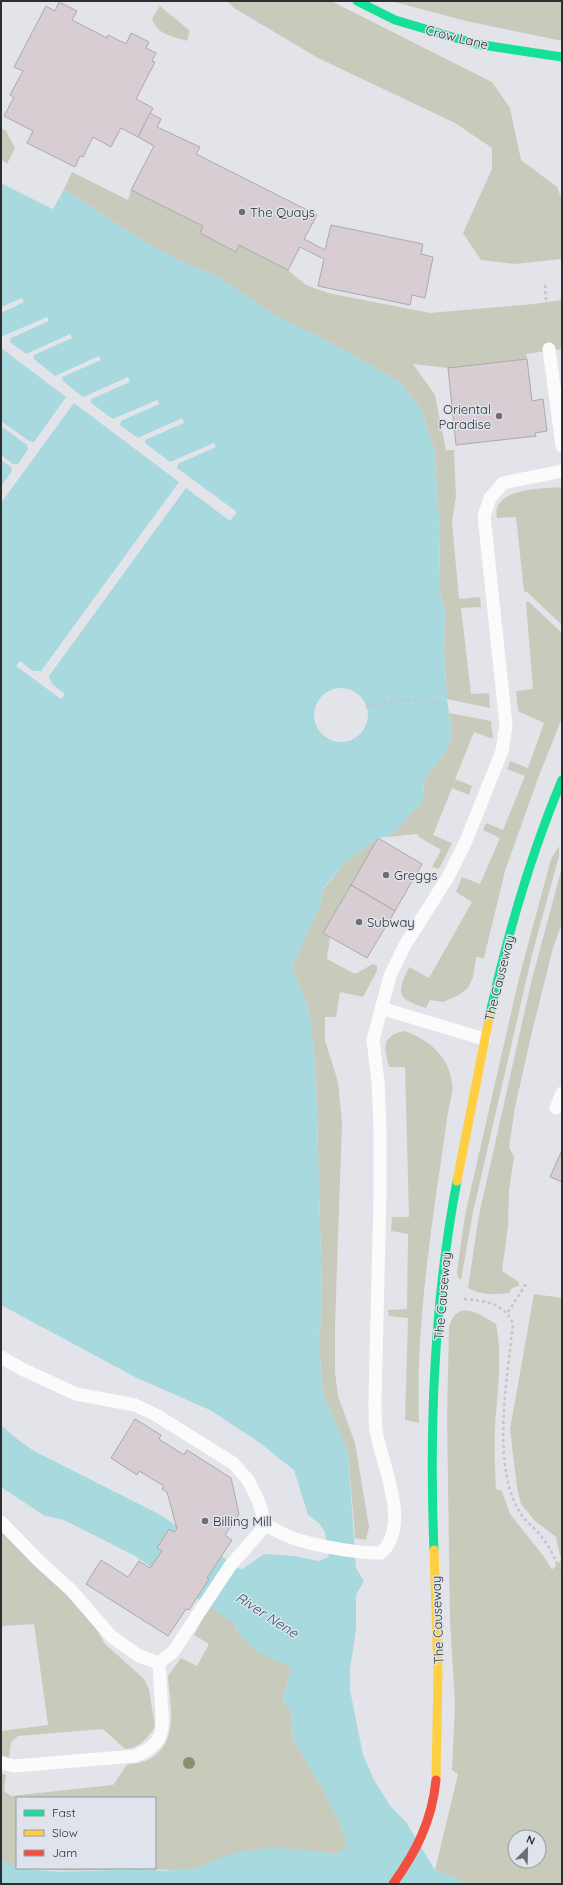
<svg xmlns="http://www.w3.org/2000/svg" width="563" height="1885" viewBox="0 0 563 1885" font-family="Quicksand,sans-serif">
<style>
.green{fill:#c8cbbb;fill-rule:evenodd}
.water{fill:#a7d9de}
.pier{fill:#e2e4e9}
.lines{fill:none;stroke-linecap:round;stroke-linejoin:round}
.river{stroke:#a7d9de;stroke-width:48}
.building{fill:#d7cdd3;stroke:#aaaaac}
.path{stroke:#c4c5c7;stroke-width:2.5;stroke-dasharray:3 3;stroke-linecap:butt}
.lane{stroke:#fbfbfc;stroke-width:13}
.fast{stroke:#16e098;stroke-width:9}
.slow{stroke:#ffcf43;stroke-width:9}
.jam{stroke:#f24e42;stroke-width:9}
.tree{fill:#8c8e6d}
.poi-dot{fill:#6c6e71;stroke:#dfe3ec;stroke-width:1.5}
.labels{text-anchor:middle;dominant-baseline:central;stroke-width:3;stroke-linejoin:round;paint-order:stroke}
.street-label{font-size:13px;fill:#2c2e31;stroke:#dfe3ec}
.poi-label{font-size:13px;fill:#2c2e31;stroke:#dfe3ec;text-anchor:start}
.water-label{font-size:14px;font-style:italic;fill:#266064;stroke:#dfe3ec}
</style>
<rect width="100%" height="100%" fill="#e2e4e9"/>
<!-- green -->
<g class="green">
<polygon points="227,1 331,1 492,82 510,108 521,160 557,187 562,200 562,259 514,264 481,260 463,233 492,169 492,148 455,123 318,58 234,8"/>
<polygon points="391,1 562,1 562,41 466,21"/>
<path d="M 160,6 L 190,31 L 187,41 C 173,36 157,35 152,19 Z"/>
<polygon points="1,128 6,131 15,148 7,164 1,159"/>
<polygon points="72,172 128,200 131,190 203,226 200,233 236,252 240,245 288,270 306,285 328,293 430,313 534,304 562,300 562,349 526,354 527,359 448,368 413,364 435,395 446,450 454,450 456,497 452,522 459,599 480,597 481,607 461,608 471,694 489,693 490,708 447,699 444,653 445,611 439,590 440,528 434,449 422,411 400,382 328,341 276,316 220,278 174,258 137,237 64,189"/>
<path d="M 562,487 L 562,625 L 527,592 L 524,592 L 516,517 L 497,518 C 491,487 543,489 562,487 Z"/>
<path d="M 528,601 L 562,633 L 562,718 L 537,781 L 505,871 L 484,958 L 476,957 L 473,977 L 468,988 L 459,995 L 443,1002 L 430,1000 L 426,1008 C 397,999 396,994 409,967 L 429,978 L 472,902 L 456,892 L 462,877 L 480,884 L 500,838 L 483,830 L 486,823 L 503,830 L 525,776 L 507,769 L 510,761 L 528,768 L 544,723 L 518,711 L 516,691 L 533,689 L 526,602 Z"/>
<polygon points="449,713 491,721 493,739 474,732 455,779 472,786 469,795 452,788 433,835 452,843 440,867 438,869 432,867 441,850 419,837 417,834 378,838 323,933 330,937 327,959 355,974 373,964 377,966 377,971 363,997 340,992 336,1017 325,1017 325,1040 338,1082 342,1124 335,1325 335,1372 338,1396 355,1443 369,1527 366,1540 355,1538 348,1452 323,1393 319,1344 322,1296 316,1077 310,1014 292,967 320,905 323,889 345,863 367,846 378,838 393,834 423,800 424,781 430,771 446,752 452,735"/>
<polygon points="559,846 559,856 532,955 473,1212 461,1280 458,1278 457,1272 465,1215 519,978 551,859"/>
<path d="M 562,867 L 562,923 L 553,948 L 532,1032 L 515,1107 L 509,1147 L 514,1157 L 509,1190 L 508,1226 L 502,1271 L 519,1282 L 519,1286 L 512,1288 L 509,1293 C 495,1295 481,1295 468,1288 L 479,1215 L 531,983 Z"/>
<path d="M 404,1031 C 428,1039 449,1056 452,1083 C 454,1092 449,1104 448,1113 C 444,1138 441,1163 437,1188 C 426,1266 416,1345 419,1423 L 405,1420 L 408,1318 L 389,1316 L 388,1310 L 407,1309 L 408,1234 L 391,1231 L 392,1217 L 409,1217 L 405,1067 L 389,1067 C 384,1048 381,1036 404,1031 Z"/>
<path d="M 534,1294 L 562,1298 L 562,1884 L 464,1884 L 458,1879 L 435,1870 L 458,1774 L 452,1770 L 455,1704 L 450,1621 L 447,1415 L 449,1327 C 457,1299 478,1313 496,1324 C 503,1359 497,1392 495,1428 C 494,1448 495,1469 496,1489 L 502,1491 L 510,1514 L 545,1558 L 552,1570 L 561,1560 L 556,1537 L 535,1521 L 521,1504 L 517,1488 L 510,1429 ZM 515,1837 L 539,1837 L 539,1861 L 515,1861 Z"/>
<path d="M 1,1528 L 87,1613 L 105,1644 L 144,1679 L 149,1689 L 155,1727 C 147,1738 140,1748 125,1749 L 103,1729 L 18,1736 L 11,1742 L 9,1758 L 1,1755 L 1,1731 L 48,1725 L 34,1624 L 1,1626 Z"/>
<path d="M 214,1597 C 230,1600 230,1621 238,1632 C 253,1652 270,1657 292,1668 L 282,1700 L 291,1710 L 293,1739 L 324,1791 L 341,1826 L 347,1847 L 336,1854 C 300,1849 265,1845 230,1855 C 218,1858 207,1866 196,1868 C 177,1872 160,1869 141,1869 C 103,1869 70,1873 32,1868 L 155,1868 L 155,1798 L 17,1798 L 17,1866 L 1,1860 L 1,1773 L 6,1775 L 4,1791 L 11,1796 L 113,1785 L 127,1765 C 134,1763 142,1763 148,1760 C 180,1744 170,1704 168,1676 L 181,1658 L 197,1666 L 209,1644 L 194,1635 Z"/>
</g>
<!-- water -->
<g class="water">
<polygon points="1,183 53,209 64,189 137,237 174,258 220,278 276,316 328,341 400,382 422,411 434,449 440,528 439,590 445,611 444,653 447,699 452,735 446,752 430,771 424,781 423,800 393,834 378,838 367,846 345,863 323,888 320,905 292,967 310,1014 316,1077 322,1296 319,1344 323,1393 348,1452 356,1568 364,1581 356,1595 356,1629 350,1669 350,1690 363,1755 374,1780 391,1807 406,1822 435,1870 458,1879 464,1884 1,1884 1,1860 17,1866 17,1868 61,1872 142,1869 163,1871 197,1868 230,1854 266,1848 301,1849 336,1854 347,1847 341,1826 324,1791 293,1739 291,1710 282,1700 292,1668 254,1650 237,1631 228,1610 219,1598 223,1586 231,1577 264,1554 295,1556 318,1561 329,1557 325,1532 319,1523 308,1515 294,1470 260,1443 210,1410 137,1378 1,1305"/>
<polygon points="1,1425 21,1443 108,1500 130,1505 160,1525 140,1558 128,1545 95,1526 45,1516 1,1487"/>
</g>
<!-- pier -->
<g class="pier">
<polygon points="1,181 52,207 62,188 65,187 53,209 1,183"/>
<polygon points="22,298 24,302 1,313 1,307"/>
<polygon points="47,317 49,321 11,338 10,342 26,354 70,334 72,338 34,355 34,359 55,376 99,356 101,360 62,377 63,381 83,397 128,377 130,382 91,399 91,403 113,419 157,400 159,404 121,421 120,425 138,438 182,418 184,423 145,440 145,443 170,462 214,443 216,447 178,464 177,468 237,512 230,521 186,488 49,676 52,684 65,694 61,699 16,666 20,661 33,671 41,671 179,482 74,403 1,503 1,487 12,471 11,467 1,460 1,455 13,464 18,464 28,449 27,445 1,426 1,421 29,441 34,442 66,397 1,348 1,335 3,336"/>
<circle cx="341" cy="715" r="27"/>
</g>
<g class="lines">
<!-- river -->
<polyline class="river" points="1,1457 22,1472 147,1535 246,1602 268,1615"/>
</g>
<!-- building -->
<g class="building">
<polygon points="59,2 77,11 72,20 107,38 108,35 126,44 131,33 149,42 146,48 156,53 152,61 155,62 136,99 153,108 138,137 121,128 111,147 93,137 83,157 80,156 75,167 27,143 33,131 4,116 14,97 10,95 23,71 14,67 46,6 55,11"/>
<polygon points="150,113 161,119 157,127 200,147 196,154 317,215 304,239 325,250 331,225 423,244 421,254 433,257 425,298 412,295 410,305 318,286 324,259 300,247 288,270 239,245 236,252 200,233 203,226 131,190 154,146 138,137"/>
<polygon points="527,359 532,401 543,399 547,431 535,433 536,436 456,445 448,368"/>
<polygon points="378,838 422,864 395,911 351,885"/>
<polygon points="351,885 395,911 367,958 323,933"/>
<polygon points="562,1150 562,1182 550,1177"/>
<polygon points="135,1419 161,1435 159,1439 184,1455 187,1450 231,1478 239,1514 225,1535 232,1540 207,1578 209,1579 189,1610 186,1609 168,1636 86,1584 101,1560 128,1577 139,1561 150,1568 162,1551 157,1548 169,1529 174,1532 177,1529 167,1492 162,1489 164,1486 139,1471 137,1475 111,1458"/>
</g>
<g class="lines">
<!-- path -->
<g class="path">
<polyline points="545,285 548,329"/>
<polyline points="366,707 394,700 427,701 448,705"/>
<path d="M 464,1299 C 486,1301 503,1303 513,1323 C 508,1376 490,1467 521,1514 C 526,1522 535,1528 541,1536 C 551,1548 558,1565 562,1580"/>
<polyline points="508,1312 526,1284"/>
</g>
<!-- lane -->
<g class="lane">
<polyline points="549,349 562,446"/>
<polyline points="381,1008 484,1039"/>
<polyline points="556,1108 562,1093"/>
<path d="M 1,1357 L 24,1370 L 76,1394 L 135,1405 L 156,1415 L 233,1463 L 248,1480 L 258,1500 L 266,1525 C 274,1529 282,1534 290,1537 C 310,1545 361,1554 381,1553 C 412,1525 381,1463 376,1430 C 375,1420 375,1409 375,1399 L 380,1197 L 380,1127 L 378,1082 L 373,1040 L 390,976 L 405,945 L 448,877 L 466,841 L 502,751 L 506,725 L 484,516 L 490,498 L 503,483 L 562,471"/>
<polyline points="1,1522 39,1561 71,1590 111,1636 139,1656 159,1663"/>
<path d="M 1,1763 L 14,1766 L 135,1756 C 167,1743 163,1728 161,1698 C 160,1686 160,1675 159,1663 L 173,1652 L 230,1566 L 266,1525"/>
</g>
<!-- fast -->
<g class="fast">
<polyline points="357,1 395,20 476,44 562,57"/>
<path d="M 490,1013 C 508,933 530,856 562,780"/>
<path d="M 434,1550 C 429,1427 434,1302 457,1181"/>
</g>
<!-- slow -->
<g class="slow">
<polyline points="457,1181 490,1013"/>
<polyline points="434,1550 438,1673 436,1780"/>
</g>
<!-- jam -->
<path class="jam" d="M 393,1884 C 416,1852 432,1821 436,1780"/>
</g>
<!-- trees -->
<circle class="tree" cx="189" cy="1763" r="6"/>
<!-- markers -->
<g class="poi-dot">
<circle cx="242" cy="212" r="4"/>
<circle cx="499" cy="416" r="4"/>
<circle cx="386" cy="875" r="4"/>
<circle cx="359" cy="922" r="4"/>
<circle cx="205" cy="1521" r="4"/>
</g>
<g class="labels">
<!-- street labels -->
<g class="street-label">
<text transform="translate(457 37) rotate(14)">Crow Lane</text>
<text transform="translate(499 978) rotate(-76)">The Causeway</text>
<text transform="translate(442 1296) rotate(-85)">The Causeway</text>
<text transform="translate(437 1620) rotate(-92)">The Causeway</text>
</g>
<!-- poi labels -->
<g class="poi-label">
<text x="250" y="212">The Quays</text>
<text x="491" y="409" text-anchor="end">Oriental<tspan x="491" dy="15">Paradise</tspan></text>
<text x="394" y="875">Greggs</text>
<text x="367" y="922">Subway</text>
<text x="213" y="1521">Billing Mill</text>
</g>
<!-- water labels -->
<g class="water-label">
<text transform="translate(267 1615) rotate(33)">River Nene</text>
</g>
</g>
<!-- border -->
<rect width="563" height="1885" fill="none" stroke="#2c2e31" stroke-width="4"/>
<!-- legend -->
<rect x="16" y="1797" width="140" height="72" fill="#dfe3ec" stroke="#979ba1"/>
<rect x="24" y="1810" width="20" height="6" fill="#16e098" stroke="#979ba1"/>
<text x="52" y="1817" font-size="12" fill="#2c2e31">Fast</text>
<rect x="24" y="1830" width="20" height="6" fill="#ffcf43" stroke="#979ba1"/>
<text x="52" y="1837" font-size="12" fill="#2c2e31">Slow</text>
<rect x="24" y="1850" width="20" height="6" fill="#f24e42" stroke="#979ba1"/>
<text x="52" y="1857" font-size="12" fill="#2c2e31">Jam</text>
<!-- north arrow -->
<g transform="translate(527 1849) rotate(23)"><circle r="19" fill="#dfe3ec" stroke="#979ba1"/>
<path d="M0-3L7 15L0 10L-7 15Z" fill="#6c6e71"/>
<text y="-6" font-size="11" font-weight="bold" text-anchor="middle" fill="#2c2e31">N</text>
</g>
</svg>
